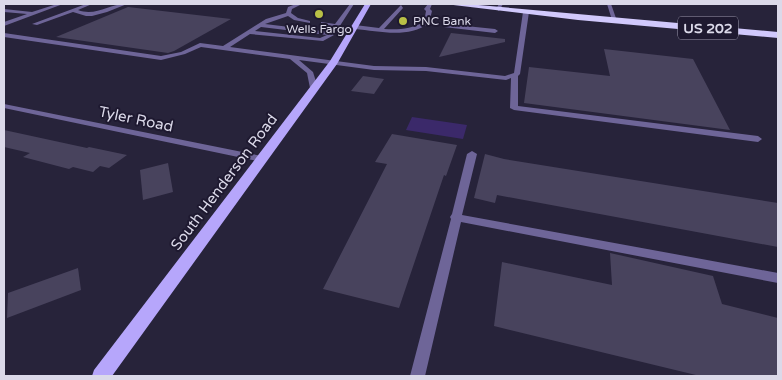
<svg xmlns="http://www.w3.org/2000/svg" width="782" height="380" viewBox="0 0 782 380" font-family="'Varela Round',sans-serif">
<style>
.green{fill:#3b296a}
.building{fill:#48435d}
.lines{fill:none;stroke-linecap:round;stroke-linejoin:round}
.lane{fill:#6e6598;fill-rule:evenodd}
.street{fill:#6e6598;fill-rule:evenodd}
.primary{fill:#b6a6fb;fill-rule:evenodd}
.highway{fill:#d1c9fc;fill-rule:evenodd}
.poi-dot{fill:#b9c046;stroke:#1e1930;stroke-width:2}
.labels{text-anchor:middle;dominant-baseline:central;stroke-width:4;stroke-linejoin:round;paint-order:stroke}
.far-poi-label{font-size:12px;fill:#dbd9e9;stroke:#1e1930;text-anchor:start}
.shield{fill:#1e1930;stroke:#a29fb2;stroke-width:1}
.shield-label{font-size:14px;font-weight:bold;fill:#dbd9e9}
.street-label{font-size:15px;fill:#dbd9e9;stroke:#1e1930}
</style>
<rect width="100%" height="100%" fill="#27233a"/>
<!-- green -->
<polygon class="green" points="412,117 467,125 463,139 406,130"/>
<!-- building -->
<g class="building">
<polygon points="128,7 231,19 174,51 168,53 56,37"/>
<polygon points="451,33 505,39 505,42 439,57"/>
<polygon points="604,49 693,59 730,130 524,103 529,67 610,76"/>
<polygon points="363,76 384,79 374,94 351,91"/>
<polygon points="4,130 87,148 89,147 127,155 109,168 100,166 93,172 73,167 69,169 23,157 30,153 4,147"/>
<polygon points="392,134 457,145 446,176 444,175 399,308 323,289 387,164 375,162"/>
<polygon points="485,154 504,159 778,203 778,247 497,195 495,203 474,198"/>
<polygon points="168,163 173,192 143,200 140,170"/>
<polygon points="610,253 713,276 722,304 778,318 778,376 700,376 494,326 502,262 612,285"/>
<polygon points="78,268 81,290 7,318 8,293"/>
</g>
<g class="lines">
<!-- lane -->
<g class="lane">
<polygon points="57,4 63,4 4,26 4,22 27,14 4,12 4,9 32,12"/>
<path d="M 86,4 L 92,4 L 78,10 C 96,17 110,3 127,4 L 107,12 L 92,16 L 86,16 L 73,12 L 37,25 L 32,24 Z"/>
<path d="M 296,4 L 302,4 L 292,9 L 291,13 L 298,18 L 310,21 L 310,23 L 294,20 L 288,16 L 265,24 L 330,32 L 333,28 L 321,24 L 321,22 L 335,24 L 350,4 L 354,4 L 334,35 L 323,41 L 250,34 L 230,47 L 374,66 L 426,67 L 505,76 L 514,73 L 523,12 L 526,10 L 529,12 L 520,74 L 518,76 L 518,106 L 758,136 L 762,139 L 758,142 L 514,110 L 510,108 L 511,78 L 506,80 L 426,71 L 374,70 L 299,60 L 313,72 L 318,88 L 314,90 L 310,88 L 307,73 L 290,59 L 201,47 L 185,54 L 161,60 L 4,37 L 4,33 L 161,56 L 181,52 L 200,43 L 223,46 L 266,19 L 286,13 L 288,7 ZM 261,27 L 327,35 L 320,38 L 255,31 Z"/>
<path d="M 428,4 L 432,4 L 430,9 L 432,11 L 429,23 C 408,39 379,31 355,29 L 352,27 L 355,25 L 379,28 L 401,5 L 403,8 L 384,29 C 399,30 411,29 424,22 L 426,11 L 424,9 Z"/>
<polygon points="607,4 611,4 617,21 612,20"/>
<polygon points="446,24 495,29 498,31 495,33 444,27 444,25"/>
<polygon points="472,151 477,154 462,215 778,273 778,283 461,222 425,376 410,376 451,219 450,217 452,214 467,154"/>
</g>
<!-- street -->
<g class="street">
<polygon points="499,4 503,4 499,11 496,9"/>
<polygon points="4,104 262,156 267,159 262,162 4,108"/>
</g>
<!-- primary -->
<polygon class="primary" points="365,4 371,4 337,64 112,376 92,376 94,370 330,61"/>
<!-- highway -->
<polygon class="highway" points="445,4 467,4 778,32 778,38 578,20"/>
</g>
<!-- markers -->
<g class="poi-dot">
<circle cx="319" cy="14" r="5"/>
<circle cx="403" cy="21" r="5"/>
</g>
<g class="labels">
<!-- far-poi labels -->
<g class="far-poi-label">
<text x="413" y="21">PNC Bank</text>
<text x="319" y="29" text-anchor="middle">Wells Fargo</text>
</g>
<!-- shield labels -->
<rect class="shield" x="678" y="16.5" width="60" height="23" rx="4"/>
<g class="shield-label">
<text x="708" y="28">US 202</text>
</g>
<!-- street labels -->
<g class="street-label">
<text transform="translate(136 119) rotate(12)">Tyler Road</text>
<text transform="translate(224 182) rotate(-53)">South Henderson Road</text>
</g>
</g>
<!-- border -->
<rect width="782" height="380" fill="none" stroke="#dbd9e9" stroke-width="10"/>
</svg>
